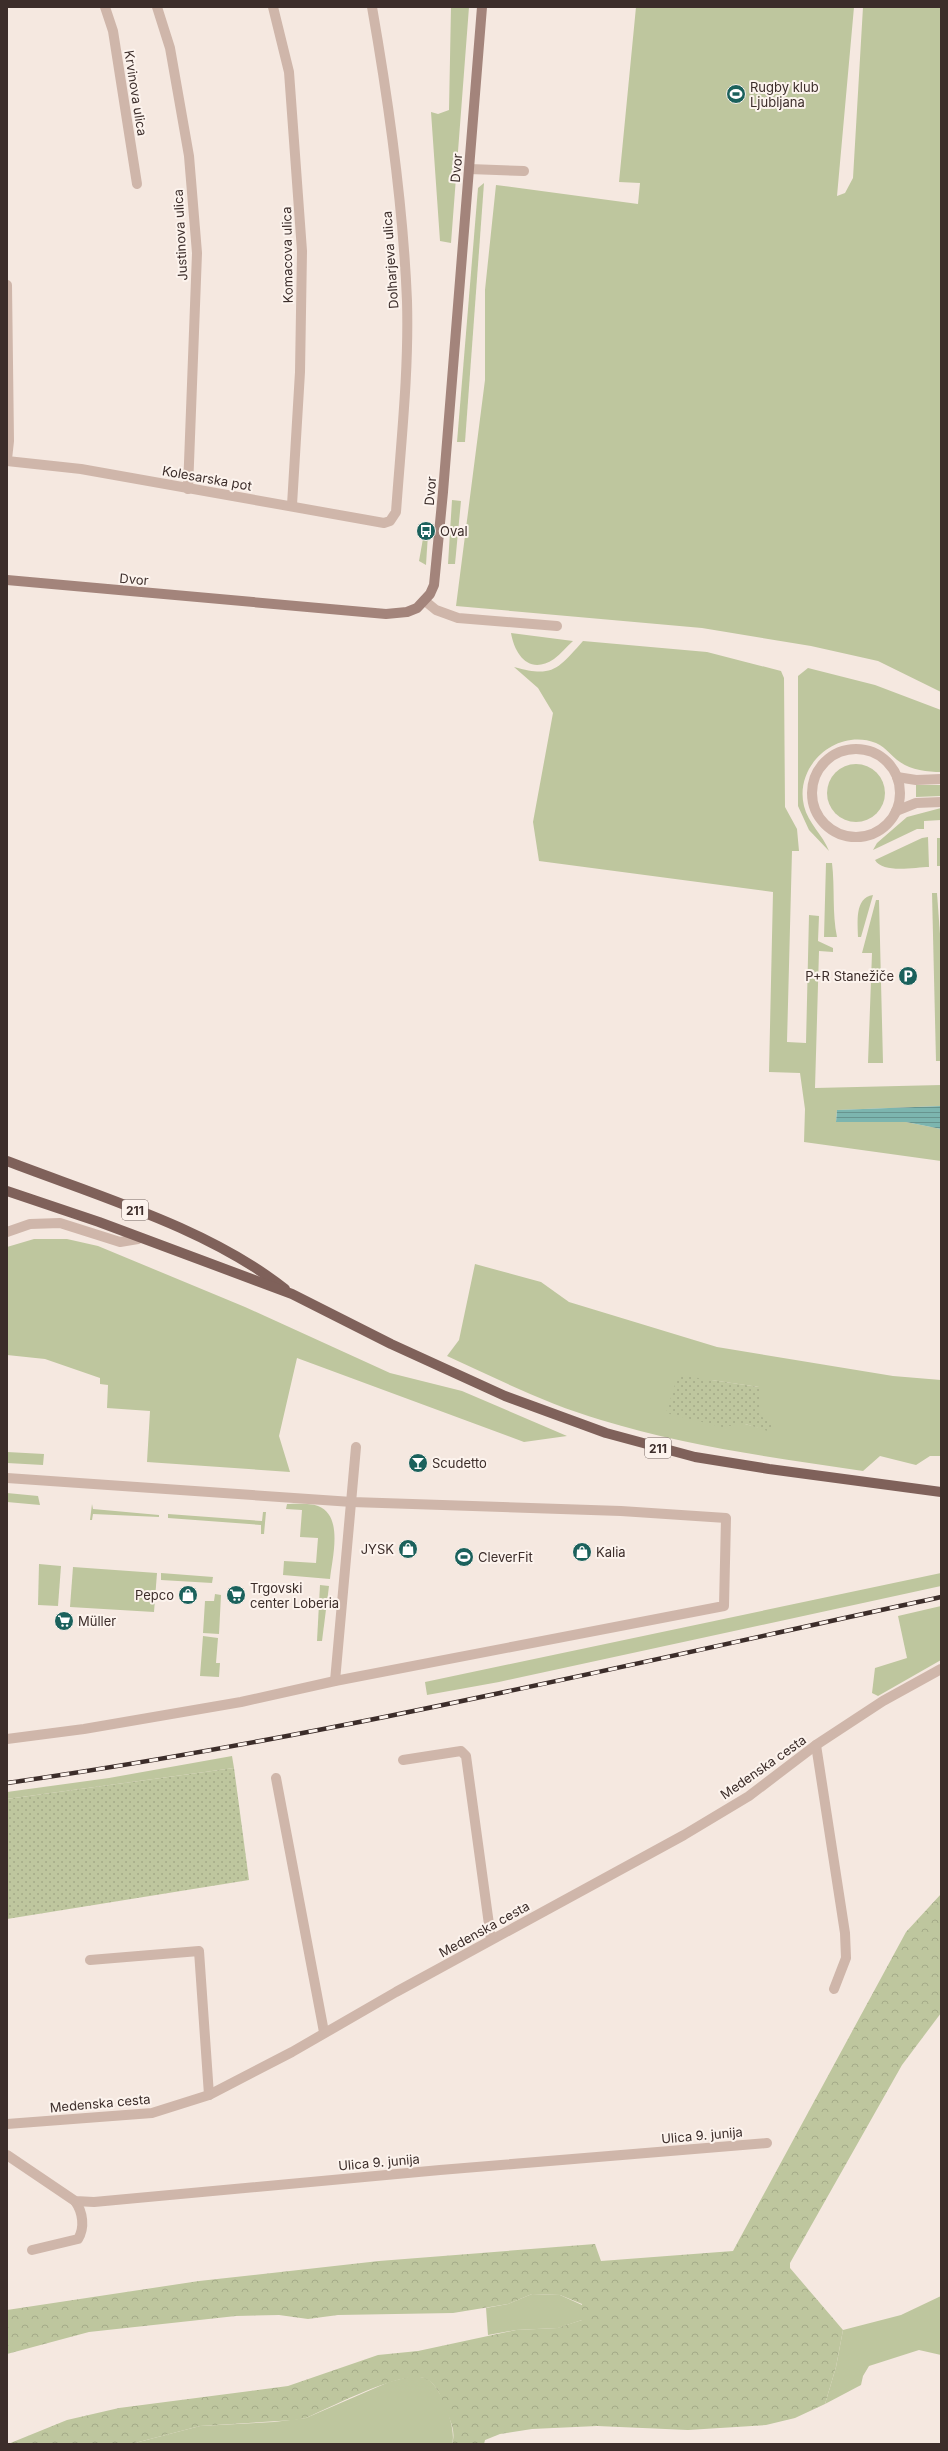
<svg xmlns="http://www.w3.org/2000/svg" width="948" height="2451" viewBox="0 0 948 2451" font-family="Inter,sans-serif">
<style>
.grass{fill:#bec69e;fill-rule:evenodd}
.forest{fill:url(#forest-crowns)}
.garden{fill:url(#garden-dots)}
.water{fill:url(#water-rules)}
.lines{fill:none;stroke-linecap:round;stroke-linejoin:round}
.lane{stroke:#cfb6aa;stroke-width:10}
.street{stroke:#cfb6aa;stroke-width:10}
.secondary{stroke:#a3847b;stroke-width:10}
.primary{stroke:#7f615a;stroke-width:10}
.rail-casing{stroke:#3c2d2a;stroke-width:4.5}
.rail{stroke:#fcf3ed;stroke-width:3;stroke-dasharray:9;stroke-linecap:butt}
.labels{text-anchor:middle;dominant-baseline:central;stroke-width:4;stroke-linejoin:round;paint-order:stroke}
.shield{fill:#fcf3ed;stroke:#766864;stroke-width:1}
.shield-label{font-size:12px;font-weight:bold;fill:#3c2d2a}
.poi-label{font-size:13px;fill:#3c2d2a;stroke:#fcf3ed;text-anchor:start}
.street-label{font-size:13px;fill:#3c2d2a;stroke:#fcf3ed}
</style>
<defs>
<pattern id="forest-crowns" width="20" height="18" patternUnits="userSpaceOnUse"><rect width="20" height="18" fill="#bec69e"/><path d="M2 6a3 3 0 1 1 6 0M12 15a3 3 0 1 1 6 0" fill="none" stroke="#a4aa88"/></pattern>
<pattern id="garden-dots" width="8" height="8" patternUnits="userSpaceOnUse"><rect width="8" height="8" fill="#bec69e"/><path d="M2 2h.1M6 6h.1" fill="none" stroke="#a4aa88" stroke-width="1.8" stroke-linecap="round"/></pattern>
<pattern id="water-rules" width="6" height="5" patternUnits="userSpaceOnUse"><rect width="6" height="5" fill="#7cb5af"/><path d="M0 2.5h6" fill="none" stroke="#67948f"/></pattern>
</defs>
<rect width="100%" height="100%" fill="#f5e8e0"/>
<!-- grass -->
<g class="grass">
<polygon points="451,7 469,7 451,243 440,241 431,112 438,114 449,110"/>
<polygon points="636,7 854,7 837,196 845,193 853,178 863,7 941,7 941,692 878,661 811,646 702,628 456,606 485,380 485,290 496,185 638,204 640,183 619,182"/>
<polygon points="484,183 465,442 457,442 478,188"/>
<polygon points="452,500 461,501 455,564 448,564"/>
<polygon points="424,533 428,534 426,565 419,561"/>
<path d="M 511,633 L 573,641 C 567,646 561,654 554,659 C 530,675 515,656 511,633 Z"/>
<path d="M 583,641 L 707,652 L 781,671 L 784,678 L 785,807 L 797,829 L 799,851 L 792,851 L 787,1042 L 806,1043 L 809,915 L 819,916 L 818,941 L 833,948 L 833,952 L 819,951 L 815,1088 L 941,1085 L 941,1106 L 837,1110 L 836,1121 L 906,1122 L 941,1129 L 941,1161 L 804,1142 L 805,1109 L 800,1073 L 769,1072 L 773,892 L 539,861 L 533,822 L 553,713 L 538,688 L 514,667 C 553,678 558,669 583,641 Z"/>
<path d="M 808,668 L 875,685 L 941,710 L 941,772 C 928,772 911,770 900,762 C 891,756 887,748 876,743 C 837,728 794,765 804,806 C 808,823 823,835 829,851 L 809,830 L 798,806 L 798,676 Z"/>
<circle cx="856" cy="793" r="29"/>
<polygon points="916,785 941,785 941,796 916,797"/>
<polygon points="941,808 941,820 924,821 924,829 917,829 873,850 877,843 907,817"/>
<path d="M 928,837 L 929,867 C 915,867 883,874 875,860 L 922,838 Z"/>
<rect x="937" y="838" width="4" height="28"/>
<path d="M 826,863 L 832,863 C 835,888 832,913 837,937 L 824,937 Z"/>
<polygon points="932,893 937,893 941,948 941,1061 936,1061"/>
<path d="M 873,895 L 861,937 L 858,937 C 858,923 854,898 873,895 Z"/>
<polygon points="876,900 879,900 883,1063 868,1063 872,953 862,953"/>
<polygon points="34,1239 67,1239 98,1246 245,1307 390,1373 462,1391 567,1436 524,1442 297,1358 279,1436 290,1472 147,1462 150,1411 107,1408 108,1385 100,1384 100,1378 45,1359 7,1355 7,1247"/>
<path d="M 475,1264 L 541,1282 L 569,1302 L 717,1347 L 893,1376 L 941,1380 L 941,1456 L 930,1456 L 916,1465 L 880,1456 L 863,1471 C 775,1458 686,1446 601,1420 C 547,1404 497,1379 447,1356 L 459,1340 ZM 711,1380 L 759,1387 L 759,1416 L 771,1431 L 745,1424 Z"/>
<polygon points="7,1452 44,1454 43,1465 7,1463"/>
<polygon points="7,1493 38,1496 40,1505 7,1502"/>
<polygon points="92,1504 93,1509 159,1515 159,1517 93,1514 92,1520 90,1520"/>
<path d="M 287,1504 C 296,1504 310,1503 318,1506 C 344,1516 332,1558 330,1579 L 283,1575 L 284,1561 L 316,1563 L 318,1538 L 300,1537 L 302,1510 L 286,1509 Z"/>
<polygon points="263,1512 266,1512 264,1534 261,1534 261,1525 168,1518 168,1514 262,1521"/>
<polygon points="39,1564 61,1566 58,1606 38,1605"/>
<polygon points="73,1567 157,1573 154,1612 70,1607"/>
<polygon points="161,1573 213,1577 212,1583 161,1580"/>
<polygon points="941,1573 941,1586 499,1682 427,1695 425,1682"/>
<polygon points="320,1585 329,1586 322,1641 317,1641"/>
<polygon points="215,1594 221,1595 219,1634 203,1633 205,1601 214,1601"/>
<polygon points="941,1606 941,1660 878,1696 872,1693 875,1668 907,1658 898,1616"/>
<polygon points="203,1636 218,1638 216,1663 220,1663 219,1677 200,1676"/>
<polygon points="232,1756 234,1768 7,1799 7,1792 109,1778"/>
<polygon points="532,2294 560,2295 582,2305 582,2320 558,2328 516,2330 488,2335 486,2308 508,2304"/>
<polygon points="941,2296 941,2355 919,2350 869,2366 863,2376 861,2385 825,2404 836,2367 843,2330 901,2315"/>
<path d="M 408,2377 C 413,2377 422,2376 427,2379 C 441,2386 457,2429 452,2444 L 131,2444 L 200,2426 L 274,2422 L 306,2418 L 389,2382 Z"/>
</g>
<!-- forest -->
<path class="forest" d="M 941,1894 L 941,2013 L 902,2065 L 790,2263 L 790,2268 L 843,2330 L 836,2367 L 825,2404 L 795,2418 L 766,2425 L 688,2430 L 597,2426 L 532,2429 L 500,2434 L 485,2440 L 484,2444 L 452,2444 C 457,2430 448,2416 443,2403 C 440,2394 436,2384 426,2379 C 405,2368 330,2408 306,2418 L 295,2420 L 200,2426 L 131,2444 L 8,2444 L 67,2420 L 119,2408 L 288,2386 L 378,2355 L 418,2351 L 516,2330 L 557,2328 L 582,2320 L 582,2304 L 560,2295 L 532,2294 L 508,2304 L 453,2313 L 338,2315 L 308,2319 L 279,2315 L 236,2316 L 89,2332 L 7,2354 L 7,2310 L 199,2281 L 379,2261 L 595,2244 L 601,2261 L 733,2251 L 906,1932 Z"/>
<!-- garden -->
<g class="garden">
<polygon points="678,1375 759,1387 759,1416 771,1420 771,1432 745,1424 722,1427 666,1413"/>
<polygon points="234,1768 249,1880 7,1919 7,1799"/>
</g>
<!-- water -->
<polygon class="water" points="941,1106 941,1129 906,1122 836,1122 837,1110"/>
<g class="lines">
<!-- lane -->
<g class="lane">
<polyline points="469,169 524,171"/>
<polyline points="7,1232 30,1224 60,1223 120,1242 138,1239"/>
<polyline points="7,1478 352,1502 621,1511 726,1518 724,1606 335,1681 241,1702 84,1729 7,1739"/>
<polyline points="335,1681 356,1447"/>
<polyline points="816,1745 845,1933 846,1958 834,1989"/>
<polyline points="403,1760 461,1751 466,1756 491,1939"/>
<polyline points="276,1778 324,2032"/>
<polyline points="90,1960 199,1951 209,2095"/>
<path d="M 32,2250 L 78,2239 C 85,2228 83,2212 75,2201"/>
</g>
<!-- street -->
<g class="street">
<polyline points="105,7 113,31 137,184"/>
<polyline points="157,7 170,48 189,156 197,253 188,489"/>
<polyline points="273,7 289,72 302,251 300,372 292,505"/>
<polyline points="7,285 9,441 7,459"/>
<path d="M 7,461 L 81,469 L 384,523 L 390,521 L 396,512 C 401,442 409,371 407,301 C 403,202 389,104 372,7"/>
<polyline points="425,601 436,610 458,618 557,626"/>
<circle cx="856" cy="793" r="44"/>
<polyline points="897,777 916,780 941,779"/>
<polyline points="896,811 916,803 941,802"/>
<polyline points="7,2124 152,2113 209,2095 292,2052 396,1992 684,1835 749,1796 816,1745 883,1701 941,1669"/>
<polyline points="7,2155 75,2201 94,2202 440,2170 767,2143"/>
</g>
<!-- secondary -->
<polyline class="secondary" points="7,580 386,614 407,612 417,608 430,594 434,585 443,492 482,7"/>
<!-- primary -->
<g class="primary">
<path d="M 7,1161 C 98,1196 210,1229 285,1289"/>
<polyline points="7,1191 99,1222 292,1294 391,1344 505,1396 606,1433 695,1457 769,1469 941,1492"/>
</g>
<defs>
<path id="rail" d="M 7,1783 C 321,1738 631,1664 941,1597"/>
</defs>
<!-- rail casing -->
<use href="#rail" class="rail-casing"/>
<!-- rail -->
<use href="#rail" class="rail"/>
</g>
<!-- icons -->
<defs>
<symbol id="stadium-disc" viewBox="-11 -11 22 22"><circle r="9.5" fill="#1b615c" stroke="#fcf3ed"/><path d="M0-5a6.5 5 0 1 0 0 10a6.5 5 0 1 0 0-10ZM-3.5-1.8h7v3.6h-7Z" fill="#fff"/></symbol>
<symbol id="bus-disc" viewBox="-11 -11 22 22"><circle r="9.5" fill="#1b615c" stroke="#fcf3ed"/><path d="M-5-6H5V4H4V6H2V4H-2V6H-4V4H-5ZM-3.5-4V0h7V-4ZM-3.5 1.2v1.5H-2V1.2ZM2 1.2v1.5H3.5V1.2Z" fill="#fff"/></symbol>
<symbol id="parking-disc" viewBox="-11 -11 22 22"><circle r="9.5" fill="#1b615c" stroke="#fcf3ed"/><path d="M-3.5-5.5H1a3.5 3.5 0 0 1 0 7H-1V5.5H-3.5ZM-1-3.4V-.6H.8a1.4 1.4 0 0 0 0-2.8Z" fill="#fff"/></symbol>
<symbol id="bar-disc" viewBox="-11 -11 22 22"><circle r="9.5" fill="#1b615c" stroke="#fcf3ed"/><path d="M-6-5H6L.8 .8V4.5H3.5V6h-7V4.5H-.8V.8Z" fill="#fff"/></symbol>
<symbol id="shop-disc" viewBox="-11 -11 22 22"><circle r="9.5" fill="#1b615c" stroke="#fcf3ed"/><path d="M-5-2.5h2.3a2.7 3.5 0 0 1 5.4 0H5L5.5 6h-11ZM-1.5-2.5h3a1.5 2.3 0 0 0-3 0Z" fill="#fff"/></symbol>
<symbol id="supermarket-disc" viewBox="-11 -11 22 22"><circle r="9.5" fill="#1b615c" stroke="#fcf3ed"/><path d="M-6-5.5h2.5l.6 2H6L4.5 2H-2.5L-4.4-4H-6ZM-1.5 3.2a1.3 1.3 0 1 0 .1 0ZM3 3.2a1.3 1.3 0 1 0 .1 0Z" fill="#fff"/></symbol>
</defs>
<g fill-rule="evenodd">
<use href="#stadium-disc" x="725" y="83" width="22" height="22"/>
<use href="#bus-disc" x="415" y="520" width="22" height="22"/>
<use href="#parking-disc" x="897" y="965" width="22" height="22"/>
<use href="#bar-disc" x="407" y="1452" width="22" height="22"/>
<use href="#shop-disc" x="397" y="1538" width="22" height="22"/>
<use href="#shop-disc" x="571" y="1541" width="22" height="22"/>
<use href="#stadium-disc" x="453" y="1546" width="22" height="22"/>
<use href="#shop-disc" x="177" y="1584" width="22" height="22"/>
<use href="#supermarket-disc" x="225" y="1584" width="22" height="22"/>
<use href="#supermarket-disc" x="53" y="1610" width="22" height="22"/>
</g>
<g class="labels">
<!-- shield labels -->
<g class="shield">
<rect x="122" y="1200" width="26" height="20" rx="3"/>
<rect x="645" y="1438" width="26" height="20" rx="3"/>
</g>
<g class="shield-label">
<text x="135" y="1210">211</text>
<text x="658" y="1448">211</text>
</g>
<!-- poi labels -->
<g class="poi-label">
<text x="750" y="87">Rugby klub<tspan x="750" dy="15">Ljubljana</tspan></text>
<text x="440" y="531">Oval</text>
<text x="894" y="976" text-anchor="end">P+R Stanežiče</text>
<text x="432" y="1463">Scudetto</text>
<text x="394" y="1549" text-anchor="end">JYSK</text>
<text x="596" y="1552">Kalia</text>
<text x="478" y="1557">CleverFit</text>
<text x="250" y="1588">Trgovski<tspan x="250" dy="15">center Loberia</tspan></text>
<text x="174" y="1595" text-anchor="end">Pepco</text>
<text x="78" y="1621">Müller</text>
</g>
<!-- street labels -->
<g class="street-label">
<text transform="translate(136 93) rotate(81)">Krvinova ulica</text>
<text transform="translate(456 168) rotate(-85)">Dvor</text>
<text transform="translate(180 235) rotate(-93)">Justinova ulica</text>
<text transform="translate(287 255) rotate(-91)">Komacova ulica</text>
<text transform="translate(390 260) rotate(-94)">Dolharjeva ulica</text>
<text transform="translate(207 478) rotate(10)">Kolesarska pot</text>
<text transform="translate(430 491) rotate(-85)">Dvor</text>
<text transform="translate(134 579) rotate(5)">Dvor</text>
<text transform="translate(763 1767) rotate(-35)">Medenska cesta</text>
<text transform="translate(484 1929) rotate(-29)">Medenska cesta</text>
<text transform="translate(100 2103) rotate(-5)">Medenska cesta</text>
<text transform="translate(702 2135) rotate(-5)">Ulica 9. junija</text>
<text transform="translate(379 2162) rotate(-5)">Ulica 9. junija</text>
</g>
</g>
<!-- border -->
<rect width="948" height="2451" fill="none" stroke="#3c2d2a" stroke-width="16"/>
</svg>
